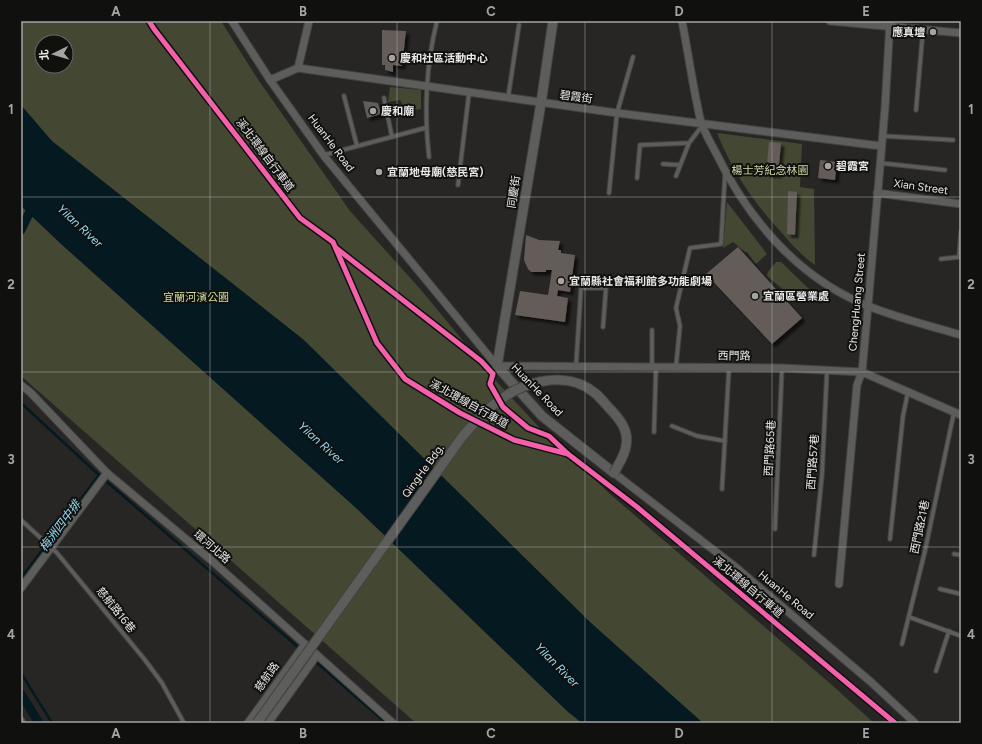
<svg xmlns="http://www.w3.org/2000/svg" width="982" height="744" viewBox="0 0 982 744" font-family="Figtree,'Noto Sans TC',sans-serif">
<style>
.green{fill:#444833;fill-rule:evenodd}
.water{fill:#041920}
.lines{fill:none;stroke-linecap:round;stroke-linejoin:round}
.stream{stroke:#041920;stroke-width:2.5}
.canal{stroke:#041920;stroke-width:9}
.building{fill:#645c59;filter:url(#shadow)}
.service-casing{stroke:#434342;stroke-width:5.5}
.minor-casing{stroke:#434342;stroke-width:9}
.tertiary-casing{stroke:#434342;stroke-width:11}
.service{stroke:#5d5d5c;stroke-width:3.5}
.minor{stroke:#5d5d5c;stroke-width:7}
.tertiary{stroke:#5d5d5c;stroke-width:9}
.tertiary-bridge-casing{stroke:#434342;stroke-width:11;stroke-linecap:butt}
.tertiary-bridge{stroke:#5d5d5c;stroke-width:9}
.cycleway-casing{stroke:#10100f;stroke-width:8}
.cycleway{stroke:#f560ab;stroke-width:5}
.grid{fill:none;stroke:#a5a4a3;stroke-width:1;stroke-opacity:0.55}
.poi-dot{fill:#a5a4a3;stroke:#10100f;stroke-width:1.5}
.labels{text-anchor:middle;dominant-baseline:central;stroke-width:4;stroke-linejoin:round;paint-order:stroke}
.poi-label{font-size:11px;font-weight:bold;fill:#e9e8e7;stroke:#10100f;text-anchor:start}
.street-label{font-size:11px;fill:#e9e8e7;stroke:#10100f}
.park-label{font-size:11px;fill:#d0daa1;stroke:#10100f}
.water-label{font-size:12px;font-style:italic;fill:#95d8f1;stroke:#10100f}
.neatline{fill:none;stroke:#a5a4a3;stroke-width:1.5}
.grid-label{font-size:13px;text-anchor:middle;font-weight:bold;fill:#a5a4a3}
</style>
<defs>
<filter id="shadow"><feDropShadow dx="3.5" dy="3.5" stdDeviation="1" flood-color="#0009"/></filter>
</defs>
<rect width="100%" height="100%" fill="#272625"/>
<!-- green -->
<g class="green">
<path d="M 21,21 L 221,21 L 257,78 L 350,211 L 421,290 L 498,383 L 537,425 L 610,494 L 833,686 L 874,723 L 416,723 L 21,376 ZM 42,42 L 66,42 L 66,66 L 42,66 Z"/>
<polygon points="390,87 421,90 421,109 406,111 400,100 388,102"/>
<path d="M 717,133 L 802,144 L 800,187 L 814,189 L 815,265 C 802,256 792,245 782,233 C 753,202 733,172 717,133 Z"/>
<polygon points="727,202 767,254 756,264 747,252 745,252 733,242 723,248"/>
<polygon points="776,262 781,262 809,289 785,291 767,276 768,272"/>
</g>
<!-- water -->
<polygon class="water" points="21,105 52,141 304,340 590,622 703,723 582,723 568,712 356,508 61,244 21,206"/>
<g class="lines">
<!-- stream -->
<g class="stream">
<polyline points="21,403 99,475 299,648"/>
<polyline points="21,578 99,475"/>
<polyline points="308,655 386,723"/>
<polyline points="21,673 52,723"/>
</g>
<!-- canal -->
<g class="canal">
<polyline points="21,230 34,203"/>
<polyline points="21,694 39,723"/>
</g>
</g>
<!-- building -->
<g class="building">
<polygon points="382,30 406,31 402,66 393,65 393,72 385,70 385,65 382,65"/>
<polygon points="363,101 378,103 381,114 367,118"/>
<polygon points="769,142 781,143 778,175 766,174"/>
<polygon points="820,160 837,162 835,180 818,178"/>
<polygon points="788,191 797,192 795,235 787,234"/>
<polygon points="526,235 539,240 560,241 558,250 561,250 561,253 575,255 570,292 558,290 557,296 568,298 565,322 515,315 520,291 548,295 552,270 546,270 546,272 531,272 528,269 524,260"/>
<polygon points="738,247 802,318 772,344 706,274"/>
</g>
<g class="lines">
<defs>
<g id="service">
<polyline points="344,96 357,146"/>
<polyline points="384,98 392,137"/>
<polyline points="508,98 519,25"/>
<polyline points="916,110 923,30"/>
<polyline points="883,136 953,140"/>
<polyline points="324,155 425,128"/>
<path d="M 429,157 C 424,112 426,65 437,21"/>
<polyline points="880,163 945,170"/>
<polyline points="663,164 680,165"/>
<polyline points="676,176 689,143"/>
<polyline points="637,178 640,145 689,143 702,126"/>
<polyline points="458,185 469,93"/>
<polyline points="609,193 617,113 633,57"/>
<polyline points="941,259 959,257 961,231"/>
<polyline points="652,330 652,366"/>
<polyline points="576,366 581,288 606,288 603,327"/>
<polyline points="676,366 680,326 676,308 690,248 721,244 725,175"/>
<polyline points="672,426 697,436 725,441"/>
<polyline points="654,432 656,367"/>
<polyline points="722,489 729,368"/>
<polyline points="21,520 57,553 145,660 162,683 184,723"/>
<polyline points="775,529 782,368"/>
<polyline points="890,539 903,416 908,392"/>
<polyline points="954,554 961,555"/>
<polyline points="814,555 822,475 827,370"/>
<polyline points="940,589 961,594"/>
<polyline points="909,617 961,636"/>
<polyline points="902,644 925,551 954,412"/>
<polyline points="936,671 949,631"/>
</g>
<g id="minor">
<polyline points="232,21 270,80 324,156 497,366 782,368 862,372 961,415"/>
<path d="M 682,21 C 687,47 691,73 696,99 C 698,107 699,117 702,125 C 706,135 711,144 716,153 C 748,219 798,278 868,306 C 898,318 930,326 961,335"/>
<polyline points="830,21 961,33"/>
<polyline points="298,68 309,21"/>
<polyline points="270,80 298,68 617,113 881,146"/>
<polyline points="877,193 961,204"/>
<polyline points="21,385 30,392 107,473 211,560 393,723"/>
<polyline points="614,473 733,565 871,682 915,723"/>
<polyline points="839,584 857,385 862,372 868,306 885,108 890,21"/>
<polyline points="21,588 107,473"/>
<polyline points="21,721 22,723"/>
<polyline points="248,723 305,644"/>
<polyline points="268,723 317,655"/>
</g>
<polyline id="tertiary" points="553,21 541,103 497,366 542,416 614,473"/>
</defs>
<!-- service casing -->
<use href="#service" class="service-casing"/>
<!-- minor casing -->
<use href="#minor" class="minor-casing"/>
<!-- tertiary casing -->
<use href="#tertiary" class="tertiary-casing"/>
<!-- service -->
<use href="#service" class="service"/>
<!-- minor -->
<use href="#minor" class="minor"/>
<!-- tertiary -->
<use href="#tertiary" class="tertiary"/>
<defs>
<path id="tertiary-bridge" d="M 257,723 L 462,437 C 479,417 500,395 525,386 C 548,378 575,376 595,393 C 601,398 606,405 612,411 C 621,421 629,431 626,446 C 625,455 618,465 614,473"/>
</defs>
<!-- tertiary-bridge casing -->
<use href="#tertiary-bridge" class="tertiary-bridge-casing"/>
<!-- tertiary-bridge -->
<use href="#tertiary-bridge" class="tertiary-bridge"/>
<defs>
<g id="cycleway">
<polyline points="149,21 154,29 300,218 333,242 377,343 405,379 460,413 514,440 568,454 637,507 895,723"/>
<polyline points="336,248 481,361 493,374 490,384 503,407 528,428 549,436 568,454"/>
</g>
</defs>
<!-- cycleway casing -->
<use href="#cycleway" class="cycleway-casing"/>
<!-- cycleway -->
<use href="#cycleway" class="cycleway"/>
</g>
<!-- grid -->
<path class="grid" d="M 210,21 L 210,723M 397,21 L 397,723M 585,21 L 585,723M 772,21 L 772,723M 21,197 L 961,197M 21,372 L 961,372M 21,547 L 961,547"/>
<!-- markers -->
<g class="poi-dot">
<circle cx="933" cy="32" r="4"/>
<circle cx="392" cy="58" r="4"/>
<circle cx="373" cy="111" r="4"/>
<circle cx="828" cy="166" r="4"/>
<circle cx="379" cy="172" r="4"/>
<circle cx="561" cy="281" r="4"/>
<circle cx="755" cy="296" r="4"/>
</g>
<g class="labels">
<!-- poi labels -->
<g class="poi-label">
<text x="925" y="32" text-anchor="end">應真壇</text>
<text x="400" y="58">慶和社區活動中心</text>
<text x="381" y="111">慶和廟</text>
<text x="836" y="166">碧霞宮</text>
<text x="387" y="172">宜蘭地母廟(慈民宮)</text>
<text x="569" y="281">宜蘭縣社會福利館多功能劇場</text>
<text x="763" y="296">宜蘭區營業處</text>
</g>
<!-- street labels -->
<g class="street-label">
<text transform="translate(576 97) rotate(8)">碧霞街</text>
<text transform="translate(331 143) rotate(53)">HuanHe Road</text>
<text transform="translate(265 155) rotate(53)">溪北環線自行車道</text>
<text transform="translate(921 187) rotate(8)">Xian Street</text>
<text transform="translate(514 192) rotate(-81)">同慶街</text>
<text transform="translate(857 302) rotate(-85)">ChengHuang Street</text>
<text transform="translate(734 356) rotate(1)">西門路</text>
<text transform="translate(537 390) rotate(46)">HuanHe Road</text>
<text transform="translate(469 404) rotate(29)">溪北環線自行車道</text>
<text transform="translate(770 448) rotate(-87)">西門路65巷</text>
<text transform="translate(813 462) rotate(-86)">西門路57巷</text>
<text transform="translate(423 471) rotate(-54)">QingHe Bdg.</text>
<text transform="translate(920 527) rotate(-78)">西門路21巷</text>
<text transform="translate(212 547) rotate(41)">環河北路</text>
<text transform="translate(748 587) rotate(40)">溪北環線自行車道</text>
<text transform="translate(786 595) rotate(40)">HuanHe Road</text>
<text transform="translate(116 610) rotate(51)">慈航路16巷</text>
<text transform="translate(267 677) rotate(-54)">慈航路</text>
</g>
<!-- park labels -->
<g class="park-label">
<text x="770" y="170">楊士芳紀念林園</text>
<text x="196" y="297">宜蘭河濱公園</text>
</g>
<!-- water labels -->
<g class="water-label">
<text transform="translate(80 226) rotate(43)">Yilan River</text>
<text transform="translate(321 443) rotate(42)">Yilan River</text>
<text transform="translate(60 526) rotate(-53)">梅洲四中排</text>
<text transform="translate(557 665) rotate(45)">Yilan River</text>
</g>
</g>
<!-- border -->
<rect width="982" height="744" fill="none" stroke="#10100f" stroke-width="44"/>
<!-- north arrow -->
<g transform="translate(54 54) rotate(265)"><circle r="19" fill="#10100f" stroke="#676665"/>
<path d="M0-3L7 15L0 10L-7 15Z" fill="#a5a4a3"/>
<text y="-6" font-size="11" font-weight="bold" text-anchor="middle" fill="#e9e8e7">北</text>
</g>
<rect x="22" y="22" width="938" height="700" class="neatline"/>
<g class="grid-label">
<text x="116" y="16">A</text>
<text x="303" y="16">B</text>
<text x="491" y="16">C</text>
<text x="679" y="16">D</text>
<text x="866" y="16">E</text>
<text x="11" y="114">1</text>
<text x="971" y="114">1</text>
<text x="11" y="289">2</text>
<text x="971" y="289">2</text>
<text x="11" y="464">3</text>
<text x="971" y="464">3</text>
<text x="11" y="639">4</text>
<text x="971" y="639">4</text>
<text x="116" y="738">A</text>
<text x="303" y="738">B</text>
<text x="491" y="738">C</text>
<text x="679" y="738">D</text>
<text x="866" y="738">E</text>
</g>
</svg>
